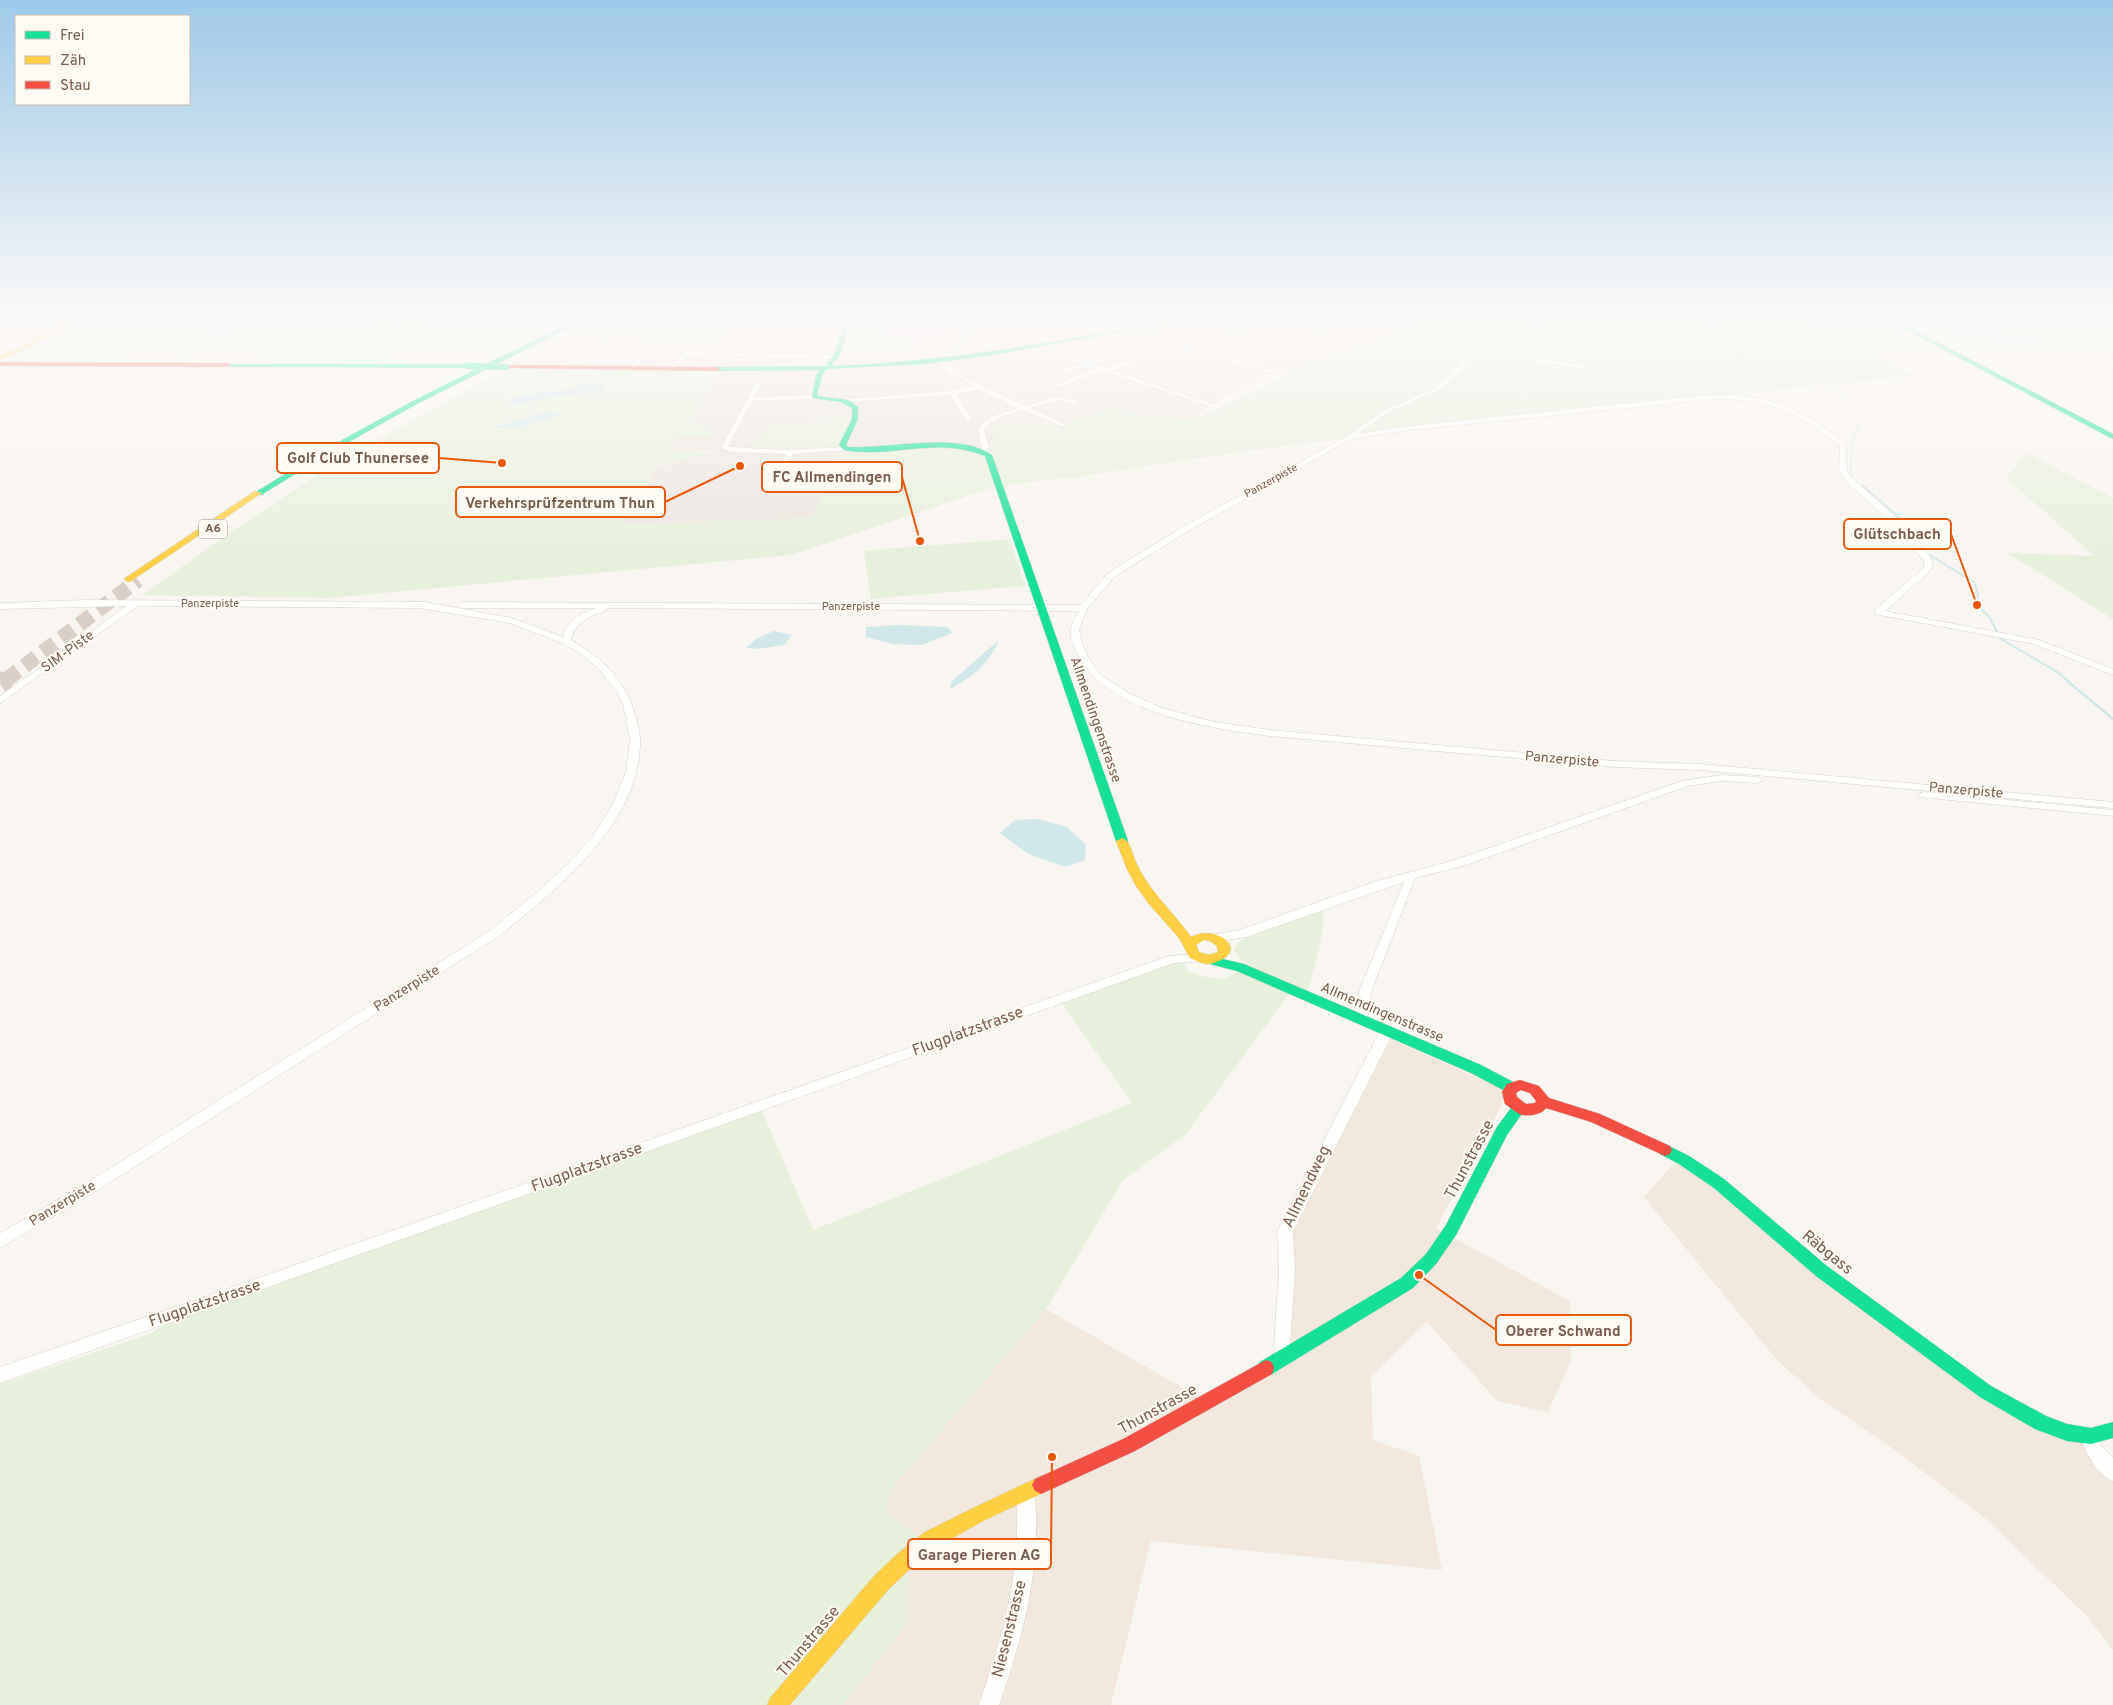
<svg xmlns="http://www.w3.org/2000/svg" width="2113" height="1705" viewBox="0 0 2113 1705" font-family="Overpass,sans-serif">
<style>
.residential{fill:#f2e8de}
.industrial{fill:#ede5e0;fill-rule:evenodd}
.education{fill:#f6eef6}
.green{fill:#e7f0db}
.water{fill:#d0e8ea}
.lines{fill:none;stroke-linecap:round;stroke-linejoin:round}
.stream-far2{stroke:#d0e8ea;stroke-width:1}
.stream-far1{stroke:#d0e8ea;stroke-width:2}
.stream{stroke:#d0e8ea;stroke-width:2.5}
.highway-tunnel-far1{stroke:#d9cfc7;stroke-width:15;stroke-dasharray:15 8;stroke-linecap:butt}
.highway-tunnel{stroke:#d9cfc7;stroke-width:19;stroke-dasharray:19 9;stroke-linecap:butt}
.street-casing{stroke:#d7d1cb;stroke-width:1}
.fast-casing{stroke:#d9d2cb;stroke-width:1}
.slow-casing{stroke:#d9d2cb;stroke-width:1}
.jam-casing{stroke:#d9d2cb;stroke-width:1}
.street{fill:#fefefd;fill-rule:evenodd}
.fast{fill:#16e098;fill-rule:evenodd}
.slow{fill:#ffcf43;fill-rule:evenodd}
.jam{fill:#f24e42;fill-rule:evenodd}
.fast-bridge-casing{stroke:#d9d2cb;stroke-width:7;stroke-linecap:butt}
.fast-bridge{stroke:#16e098;stroke-width:6}
.labels{text-anchor:middle;dominant-baseline:central;stroke-width:4;stroke-linejoin:round;paint-order:stroke}
.far-street-label{font-size:11px;fill:#7a5c4d;stroke:#fffaf3}
.shield{fill:#fffaf3;stroke:#a28b7f;stroke-width:1}
.shield-label{font-size:12px;font-weight:bold;fill:#7a5c4d}
.street-label{font-size:14px;fill:#7a5c4d;stroke:#fffaf3}
.near-street-label{font-size:16px;fill:#7a5c4d;stroke:#fffaf3}
.leader{fill:none;stroke:#e8590c;stroke-width:2}
.callout-dot{fill:#e8590c;stroke:#fffaf3;stroke-width:2}
.callout{fill:#fffaf3;stroke:#e8590c;stroke-width:2}
.callout-label{font-size:15px;text-anchor:middle;font-weight:bold;fill:#7a5c4d}
</style>
<rect width="100%" height="100%" fill="#f9f5f0"/>
<!-- residential -->
<g class="residential">
<polygon points="0,322 67,322 0,357"/>
<polygon points="742,322 1416,322 1390,337 1265,376 1238,388 1190,420 1147,416 1114,407 1063,423 994,426 952,393 909,371 911,376 817,382 789,368 508,367 562,340 718,345 736,325"/>
<polygon points="1384,1036 1509,1092 1436,1228 1570,1301 1571,1361 1548,1412 1497,1401 1427,1322 1371,1376 1373,1440 1419,1456 1442,1570 1151,1541 1111,1705 843,1705 907,1623 906,1526 889,1516 886,1505 892,1488 1046,1309 1207,1402 1284,1358 1284,1239"/>
<polygon points="1680,1157 1945,1364 2088,1436 2113,1472 2113,1650 2086,1615 1986,1519 1892,1448 1819,1398 1776,1359 1644,1197"/>
</g>
<!-- industrial -->
<path class="industrial" d="M 821,367 L 817,382 L 910,376 L 909,371 L 930,369 L 952,393 L 994,426 L 993,447 L 836,453 L 813,518 L 620,524 L 652,477 L 650,469 L 714,451 L 669,451 L 677,437 L 714,428 L 704,428 L 707,423 L 691,422 L 704,401 L 701,401 L 705,393 L 721,368 ZM 853,414 L 751,449 L 755,441 L 759,441 L 771,424 L 807,422 Z"/>
<!-- education -->
<polygon class="education" points="852,322 956,322 965,329 965,333 949,332 942,337 930,336 923,338 918,346 912,346 911,351 842,350"/>
<!-- green -->
<g class="green">
<polygon points="348,322 430,322 423,328 341,327"/>
<path d="M 1416,322 L 1811,322 C 1819,328 1838,330 1849,334 L 1851,346 L 1914,376 L 1547,412 L 1240,452 L 1077,477 L 997,486 L 791,555 L 329,598 L 143,595 L 231,532 L 305,483 L 369,445 L 508,367 L 721,368 L 701,401 L 704,401 L 691,422 L 708,423 L 705,428 L 716,428 L 711,437 L 678,437 L 669,451 L 717,452 L 660,465 L 650,469 L 652,476 L 621,524 L 813,518 L 836,453 L 993,447 L 994,426 L 1063,423 L 1114,407 L 1147,416 L 1190,420 L 1261,389 L 1303,364 L 1390,337 Z"/>
<polygon points="67,328 167,329 115,359 15,358"/>
<polygon points="850,330 882,331 880,335 885,336 885,337 915,338 911,351 842,350 847,338 853,337 848,336"/>
<polygon points="299,334 414,335 381,362 260,361"/>
<polygon points="853,414 839,445 833,448 751,449 755,441 759,441 771,424 807,422"/>
<polygon points="2026,453 2113,498 2113,619 2008,553 2095,556 2006,478"/>
<polygon points="1010,539 1025,586 871,599 864,553 861,553 861,551"/>
<path d="M 1321,910 C 1329,922 1312,975 1308,991 C 1289,982 1242,969 1234,950 L 1237,944 L 1245,938 Z"/>
<polygon points="1178,962 1185,963 1188,972 1205,977 1224,979 1239,971 1289,994 1186,1134 1123,1180 1046,1309 892,1488 886,1505 889,1516 906,1526 919,1538 909,1554 907,1623 843,1705 0,1705 0,1384 150,1334 204,1299 762,1111 813,1230 1132,1103 1061,1002"/>
</g>
<!-- water -->
<g class="water">
<polygon points="583,384 601,384 607,386 601,391 542,399 519,405 506,403 515,398 544,391 568,390"/>
<polygon points="554,412 559,415 522,426 488,429 539,414"/>
<polygon points="899,625 948,627 952,633 922,645 892,644 866,637 866,627"/>
<polygon points="774,631 792,635 784,645 756,649 746,648 756,639"/>
<path d="M 999,640 C 987,666 975,675 950,689 L 951,682 Z"/>
<polygon points="1038,819 1067,827 1086,845 1085,860 1065,867 1028,854 1000,833 1015,820"/>
</g>
<g class="lines">
<!-- stream-far2 -->
<g class="stream-far2">
<path d="M 1710,322 L 1712,326 L 1731,341 L 1734,354 L 1771,368 L 1790,368 C 1804,382 1810,378 1826,384 C 1842,390 1857,403 1867,416 C 1849,429 1852,457 1850,477"/>
<polyline points="2110,322 2113,323"/>
<polyline points="175,361 238,322"/>
<polyline points="181,362 294,363"/>
<polyline points="300,363 358,364"/>
<polyline points="518,363 548,349 594,349 629,352"/>
<polyline points="410,364 437,364"/>
</g>
<!-- stream-far1 -->
<g class="stream-far1">
<polyline points="1862,485 1904,522 1923,550"/>
<polyline points="1928,554 1974,582 1978,593 1977,605 1990,618 2001,639 2059,673 2067,680"/>
</g>
<!-- stream -->
<polyline class="stream" points="2065,679 2113,719"/>
<!-- highway-tunnel-far1 -->
<polyline class="highway-tunnel-far1" points="6,680 138,580"/>
<!-- highway-tunnel -->
<polyline class="highway-tunnel" points="0,684 7,679"/>
<defs>
<g id="street">
<path d="M 959,322 L 966,322 L 969,325 L 1067,322 L 971,329 L 970,335 L 948,360 L 946,361 L 952,370 L 959,375 L 1025,406 L 1060,396 L 1076,401 L 1077,402 L 1074,404 L 1060,400 L 1030,408 L 1065,424 L 1065,426 L 1061,426 L 1024,410 C 1010,415 994,417 984,429 L 989,448 L 983,453 L 979,451 L 982,448 L 978,429 C 987,415 1003,413 1018,408 L 979,389 L 956,394 L 971,418 L 968,420 L 966,419 L 950,395 L 846,402 L 846,400 L 848,399 L 952,391 L 974,386 L 948,372 L 939,360 L 943,358 L 965,334 L 965,328 Z"/>
<polygon points="1126,322 1132,322 1137,327 1152,333 1284,374 1279,375 1193,349 1155,361 1155,359 1187,347 1133,329"/>
<polygon points="1192,322 1202,322 1321,357 1316,358"/>
<polygon points="1280,322 1290,322 1362,344 1357,345"/>
<polygon points="1378,322 1388,322 1402,327 1399,329"/>
<path d="M 1539,322 L 1546,322 L 1525,337 L 1509,344 L 1536,358 L 1597,368 L 1599,369 L 1599,371 L 1532,361 L 1504,346 L 1476,357 L 1441,389 L 1387,413 L 1358,434 L 1410,426 L 1696,396 C 1762,392 1794,402 1845,443 L 1847,471 L 1853,479 L 1895,516 L 1905,530 L 1930,556 L 1933,565 L 1928,573 L 1885,611 L 2039,640 L 2113,669 L 2113,675 L 2034,644 L 1875,614 L 1875,610 L 1922,569 L 1925,565 L 1923,559 L 1899,534 L 1889,520 L 1847,483 L 1839,471 L 1840,445 L 1834,441 C 1794,410 1769,400 1718,399 L 1410,430 L 1351,439 L 1185,533 L 1114,577 L 1087,609 L 1079,630 L 1083,647 L 1094,667 L 1103,676 L 1129,693 L 1162,708 L 1214,722 L 1270,730 L 1614,761 L 1701,764 L 2113,802 L 2113,808 L 1701,770 L 1614,767 L 1270,736 C 1210,728 1112,715 1079,657 C 1075,649 1069,638 1071,628 C 1072,622 1076,616 1078,611 L 607,608 L 606,611 C 589,616 575,622 571,640 C 603,658 628,683 636,719 C 638,725 640,732 640,738 C 641,744 639,751 639,757 C 630,831 554,892 499,936 L 98,1190 L 0,1248 L 0,1233 L 88,1182 L 491,930 L 543,887 L 571,861 L 595,833 L 613,804 L 626,772 L 630,739 L 623,704 L 618,694 L 599,669 L 581,654 L 562,643 L 510,623 L 419,608 L 138,606 L 0,703 L 0,696 L 127,606 L 0,609 L 0,603 L 86,600 L 426,602 L 515,619 L 563,637 C 568,620 580,613 596,608 L 462,608 L 458,605 L 462,602 L 1081,605 L 1108,573 L 1179,529 L 1347,436 L 1383,411 L 1437,387 L 1472,355 L 1521,335 Z"/>
<polygon points="1932,322 1942,322 1987,334 2045,344 2042,346 1987,338"/>
<polygon points="737,323 845,326 848,328 845,330 735,326"/>
<polygon points="695,343 698,345 691,352 836,355 839,357 836,359 688,356 674,369 670,369 670,367"/>
<polygon points="1037,344 1041,344 1055,352 1088,362 1117,354 1117,356 1094,364 1105,368 1140,358 1140,360 1112,370 1224,408 1219,409 1103,371 1059,387 1055,387 1055,385 1097,369 1088,366 1040,381 1040,379 1082,364 1051,354 1037,346"/>
<polygon points="648,350 653,351 634,369 630,369 630,367"/>
<polygon points="756,383 761,384 754,397 815,395 818,397 815,399 752,401 728,447 784,450 846,447 848,448 848,450 793,454 777,487 770,489 769,487 786,454 732,452 721,448"/>
<polygon points="1722,775 1758,777 1763,780 1758,783 1722,781 1688,786 1463,866 1415,878 1371,992 1367,1023 1357,1023 1355,1020 1359,992 1404,882 1246,937 1215,942 1211,941 1209,938 1211,935 1240,930 1377,881 1455,860 1682,781"/>
<polygon points="1923,792 2113,810 2113,816 1919,797 1918,795"/>
<polygon points="1199,954 1203,955 1205,958 1203,961 1174,963 0,1383 0,1367 216,1293 1169,956"/>
<polygon points="1387,1026 1392,1028 1394,1031 1293,1232 1295,1272 1290,1344 1292,1358 1290,1363 1284,1366 1278,1363 1274,1344 1279,1272 1277,1232 1380,1031 1382,1028"/>
<path d="M 2088,1428 L 2094,1430 L 2101,1445 L 2113,1458 L 2113,1481 C 2096,1474 2086,1452 2079,1436 L 2082,1430 Z"/>
<path d="M 1025,1484 L 1031,1487 C 1037,1499 1036,1515 1036,1528 C 1036,1590 1019,1648 999,1705 L 979,1705 C 1004,1634 1022,1569 1016,1493 L 1019,1487 Z"/>
</g>
<g id="fast">
<polygon points="573,322 581,322 417,404 338,448 261,495 254,493 333,445 413,401 494,360"/>
<path d="M 844,322 L 850,322 L 841,353 L 831,366 C 943,362 1052,343 1161,322 L 1175,322 L 987,356 L 925,364 L 827,369 L 822,375 L 817,396 L 848,400 L 858,407 L 858,419 L 846,445 L 848,447 C 887,449 960,431 992,455 L 1128,841 L 1126,843 L 1122,844 L 1116,841 L 985,456 C 934,436 893,459 844,450 L 839,445 L 852,419 L 852,408 L 841,402 L 812,398 L 816,375 L 820,370 L 717,371 L 714,369 L 717,367 L 829,366 L 827,364 L 835,353 Z"/>
<polygon points="1891,322 1899,322 2113,434 2113,439"/>
<polygon points="226,364 467,364 470,366 467,368 228,367 225,365"/>
<polygon points="1210,956 1244,964 1481,1065 1517,1084 1519,1088 1517,1092 1512,1093 1507,1092 1471,1073 1237,971 1206,963 1204,960 1206,957"/>
<polygon points="1519,1103 1524,1104 1526,1108 1507,1135 1456,1235 1436,1264 1413,1288 1272,1374 1266,1376 1260,1374 1258,1368 1260,1362 1401,1278 1426,1254 1446,1225 1497,1127 1514,1104"/>
<polygon points="1665,1144 1689,1156 1724,1179 1827,1266 1991,1386 2046,1416 2067,1424 2091,1428 2113,1422 2113,1438 2091,1444 2067,1441 2035,1429 1980,1397 1816,1276 1714,1188 1679,1164 1660,1154 1658,1150 1660,1146"/>
</g>
<g id="slow">
<polygon points="65,322 73,322 31,346 0,360 0,356 27,344"/>
<polygon points="255,491 262,493 131,581 128,582 124,579"/>
<path d="M 1122,838 C 1130,840 1132,853 1135,860 C 1148,891 1172,910 1191,937 C 1216,924 1248,949 1219,961 C 1216,962 1212,964 1208,964 C 1202,964 1195,960 1190,958 L 1179,938 L 1149,904 L 1136,886 L 1127,869 L 1116,841 ZM 1204,940 L 1210,941 L 1217,946 L 1218,952 L 1209,955 L 1199,952 L 1196,945 Z"/>
<polygon points="1041,1476 1047,1479 1050,1485 1047,1491 983,1521 939,1546 910,1569 888,1590 790,1705 767,1705 770,1698 874,1576 896,1555 925,1532 971,1509"/>
</g>
<g id="jam">
<polygon points="0,362 228,363 231,365 228,367 0,366"/>
<polygon points="506,365 717,367 720,369 717,371 504,368 504,366"/>
<path d="M 1520,1080 L 1539,1086 L 1549,1098 L 1600,1114 L 1670,1146 L 1672,1150 L 1670,1154 L 1665,1156 L 1591,1122 L 1546,1108 C 1542,1115 1526,1117 1519,1114 C 1514,1111 1510,1107 1505,1104 L 1502,1092 L 1507,1084 ZM 1521,1090 L 1530,1093 L 1536,1101 L 1535,1103 L 1526,1104 L 1517,1097 L 1516,1093 Z"/>
<polygon points="1266,1360 1272,1362 1274,1368 1272,1374 1135,1451 1041,1494 1035,1491 1032,1485 1035,1479 1123,1439"/>
</g>
</defs>
<!-- street casing -->
<use href="#street" class="street-casing"/>
<!-- fast casing -->
<use href="#fast" class="fast-casing"/>
<!-- slow casing -->
<use href="#slow" class="slow-casing"/>
<!-- jam casing -->
<use href="#jam" class="jam-casing"/>
<!-- street -->
<use href="#street" class="street"/>
<!-- fast -->
<use href="#fast" class="fast"/>
<!-- slow -->
<use href="#slow" class="slow"/>
<!-- jam -->
<use href="#jam" class="jam"/>
<defs>
<polyline id="fast-bridge" points="467,366 506,367"/>
</defs>
<!-- fast-bridge casing -->
<use href="#fast-bridge" class="fast-bridge-casing"/>
<!-- fast-bridge -->
<use href="#fast-bridge" class="fast-bridge"/>
</g>
<!-- sky -->
<linearGradient id="sky" x2="0" y2="1"><stop stop-color="#9ec9e9"/><stop offset="0.57" stop-color="#fcfaf8"/><stop offset="1" stop-color="#fcfaf8" stop-opacity="0"/></linearGradient>
<rect width="2113" height="561" fill="url(#sky)"/>
<g class="labels">
<!-- far-street labels -->
<g class="far-street-label">
<text transform="translate(1271 481) rotate(-29)">Panzerpiste</text>
<text x="210" y="604">Panzerpiste</text>
<text x="851" y="607">Panzerpiste</text>
</g>
<!-- shield labels -->
<rect class="shield" x="199" y="519.5" width="28" height="19" rx="4"/>
<g class="shield-label">
<text x="213" y="529">A6</text>
</g>
<!-- street labels -->
<g class="street-label">
<text transform="translate(68 652) rotate(-36)">SIM-Piste</text>
<text transform="translate(1095 720) rotate(71)">Allmendingenstrasse</text>
<text transform="translate(1562 760) rotate(5)">Panzerpiste</text>
<text transform="translate(1966 791) rotate(5)">Panzerpiste</text>
<text transform="translate(407 989) rotate(-32)">Panzerpiste</text>
<text transform="translate(1382 1013) rotate(23)">Allmendingenstrasse</text>
<text transform="translate(63 1204) rotate(-31)">Panzerpiste</text>
</g>
<!-- near-street labels -->
<g class="near-street-label">
<text transform="translate(968 1032) rotate(-20)">Flugplatzstrasse</text>
<text transform="translate(1470 1160) rotate(-62)">Thunstrasse</text>
<text transform="translate(587 1168) rotate(-20)">Flugplatzstrasse</text>
<text transform="translate(1307 1187) rotate(-64)">Allmendweg</text>
<text transform="translate(1827 1253) rotate(39)">Räbgass</text>
<text transform="translate(205 1304) rotate(-19)">Flugplatzstrasse</text>
<text transform="translate(1158 1410) rotate(-29)">Thunstrasse</text>
<text transform="translate(1010 1629) rotate(-76)">Niesenstrasse</text>
<text transform="translate(809 1642) rotate(-50)">Thunstrasse</text>
</g>
</g>
<!-- callouts -->
<path class="leader" d="M502 463L439 458M920 541L902 477M740 466L665 502M1977 605L1951 534M1419 1275L1496 1330M1052 1457L1051 1554"/>
<g class="callout-dot">
<circle cx="502" cy="463" r="5"/>
<circle cx="920" cy="541" r="5"/>
<circle cx="740" cy="466" r="5"/>
<circle cx="1977" cy="605" r="5"/>
<circle cx="1419" cy="1275" r="5"/>
<circle cx="1052" cy="1457" r="5"/>
</g>
<g class="callout">
<rect x="277" y="443" width="162" height="30" rx="5"/>
<rect x="762" y="462" width="140" height="30" rx="5"/>
<rect x="456" y="487" width="209" height="30" rx="5"/>
<rect x="1844" y="519" width="107" height="30" rx="5"/>
<rect x="1496" y="1315" width="135" height="30" rx="5"/>
<rect x="908" y="1539" width="143" height="30" rx="5"/>
</g>
<g class="callout-label">
<text x="358" y="463">Golf Club Thunersee</text>
<text x="832" y="482">FC Allmendingen</text>
<text x="560" y="508">Verkehrsprüfzentrum Thun</text>
<text x="1897" y="539">Glütschbach</text>
<text x="1563" y="1336">Oberer Schwand</text>
<text x="979" y="1560">Garage Pieren AG</text>
</g>
<!-- legend -->
<rect x="15" y="15" width="175" height="90" fill="#fffaf3" stroke="#cabbb1"/>
<rect x="25" y="31" width="25" height="8" fill="#16e098" stroke="#cabbb1"/>
<text x="60" y="40" font-size="15" fill="#7a5c4d">Frei</text>
<rect x="25" y="56" width="25" height="8" fill="#ffcf43" stroke="#cabbb1"/>
<text x="60" y="65" font-size="15" fill="#7a5c4d">Zäh</text>
<rect x="25" y="81" width="25" height="8" fill="#f24e42" stroke="#cabbb1"/>
<text x="60" y="90" font-size="15" fill="#7a5c4d">Stau</text>
</svg>
